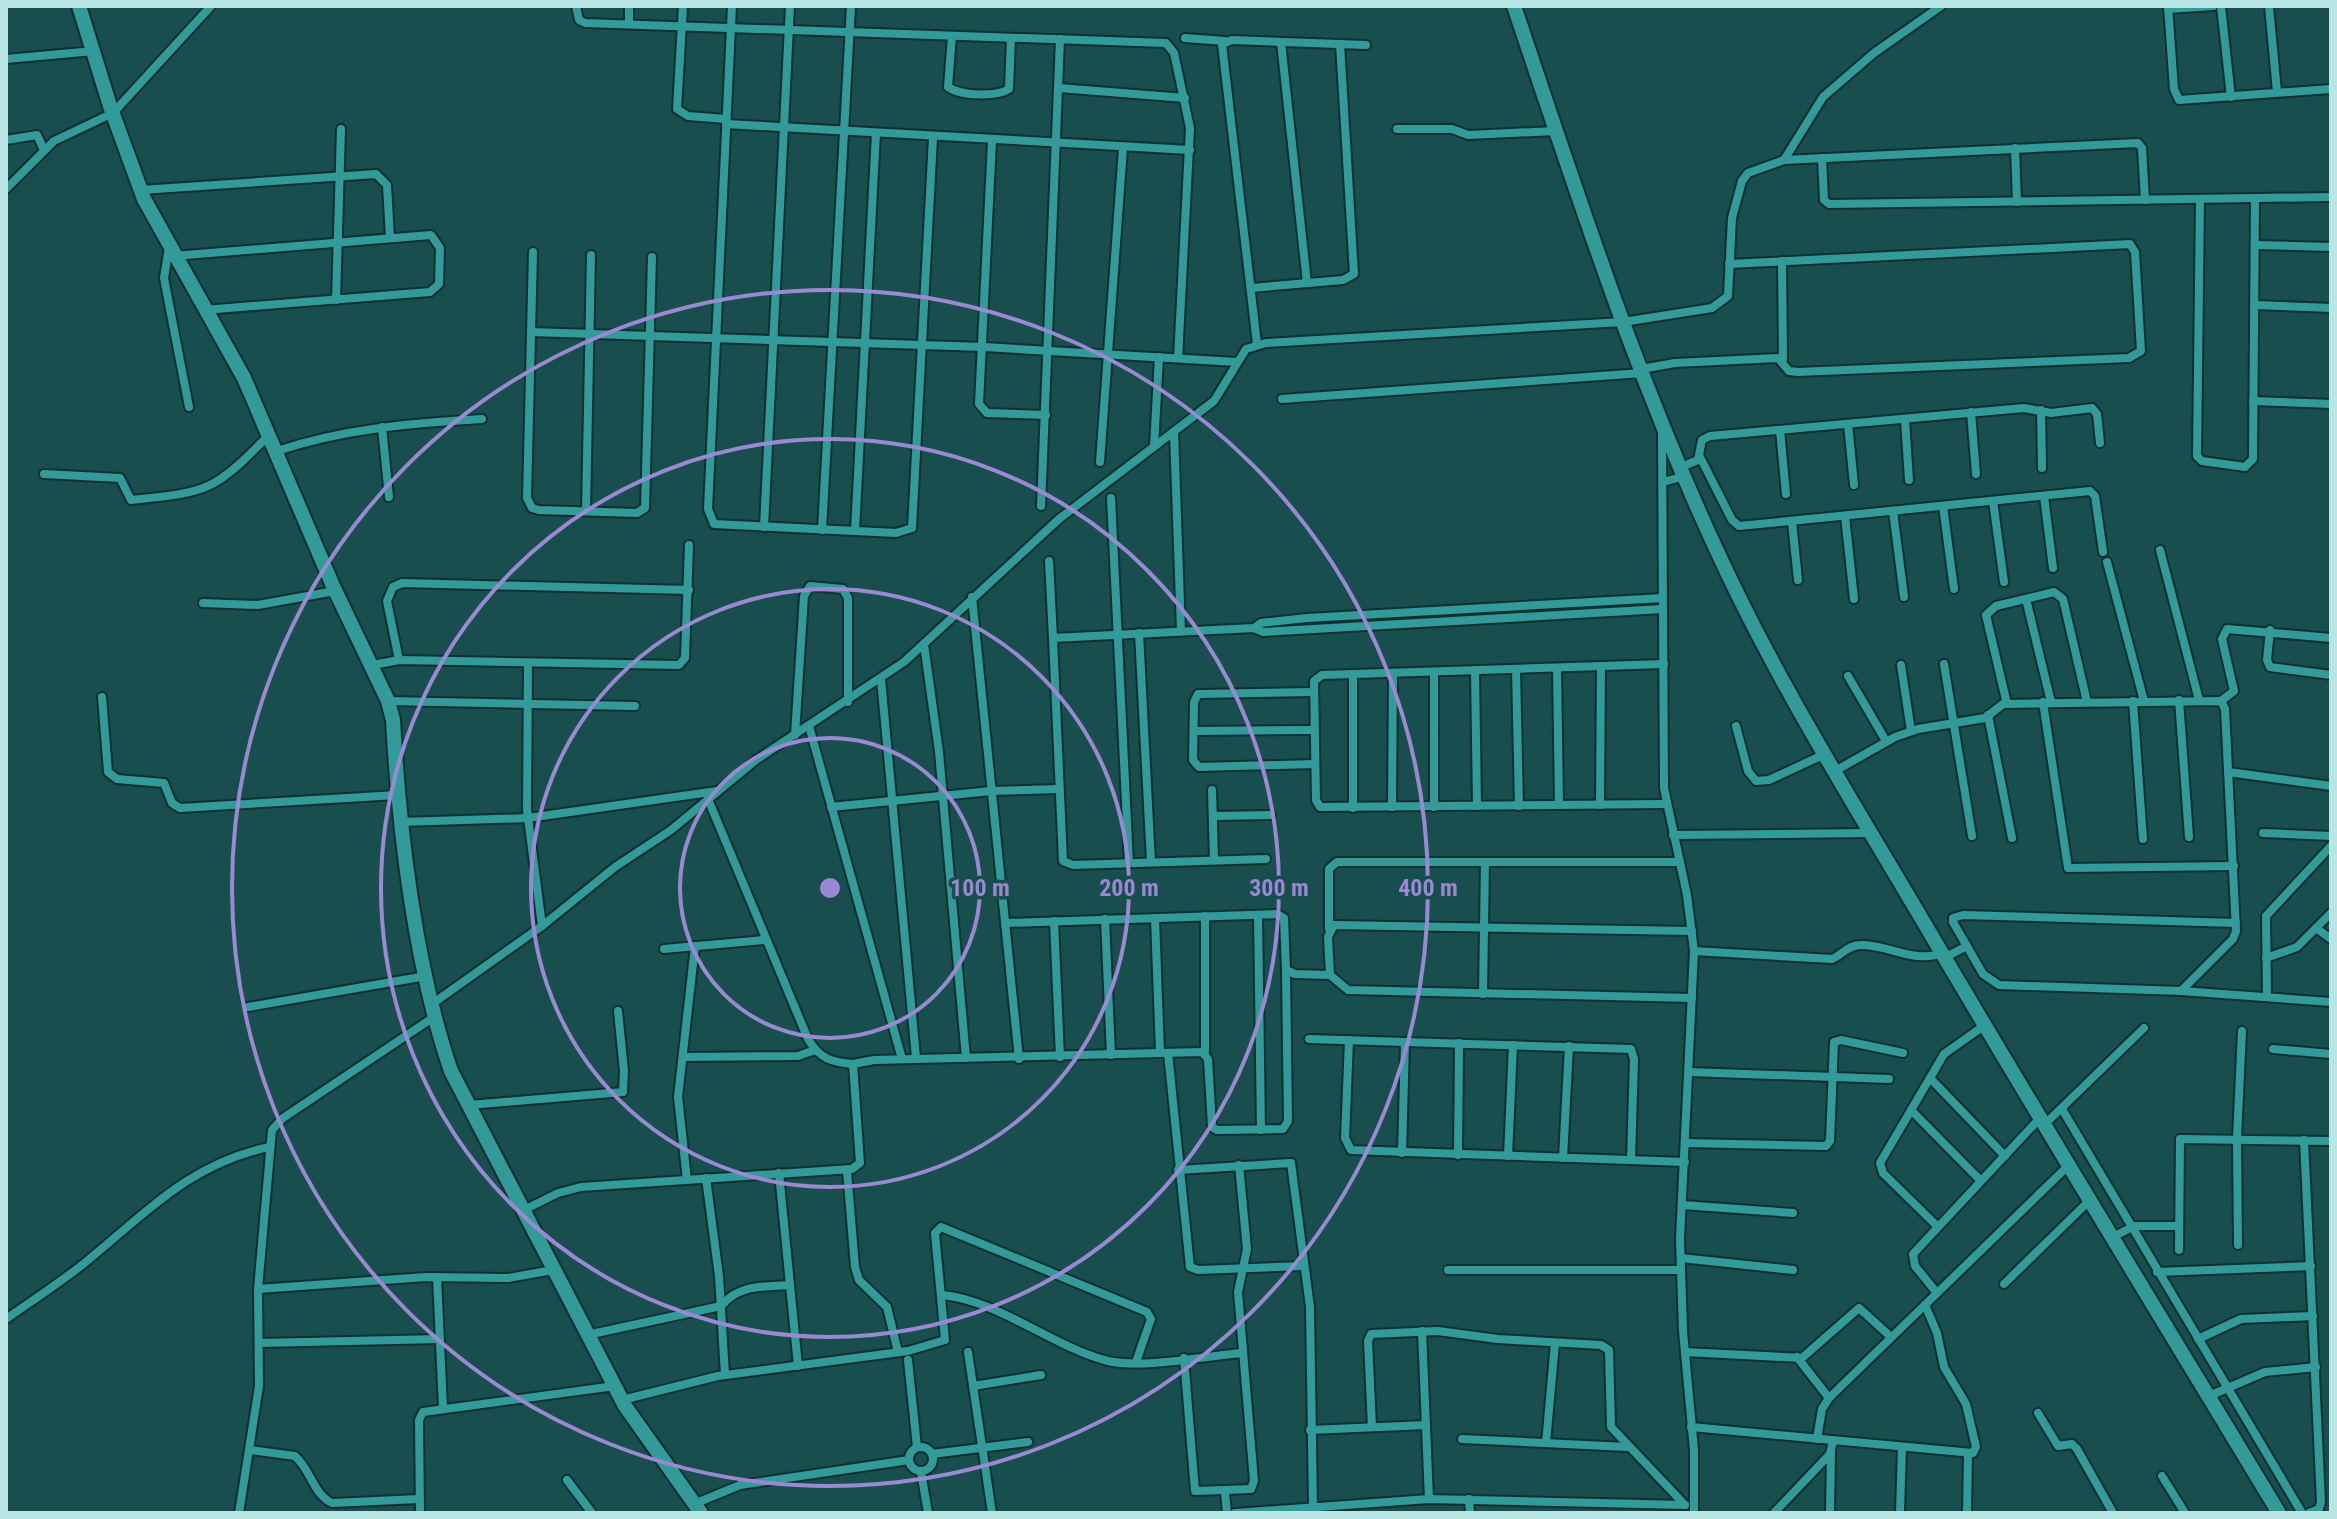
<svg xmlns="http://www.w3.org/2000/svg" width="2337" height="1519" viewBox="0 0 2337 1519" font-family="'Roboto Condensed',sans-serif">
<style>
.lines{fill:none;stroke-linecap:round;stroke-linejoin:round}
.minor-casing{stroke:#113130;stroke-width:12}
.tertiary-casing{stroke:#113130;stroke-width:18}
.minor{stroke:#329b9a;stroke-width:8}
.tertiary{stroke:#329b9a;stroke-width:14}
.ring{fill:none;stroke:#9a89d2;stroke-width:4}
.centre{fill:#9a89d2;stroke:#184e4d;stroke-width:4}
.ring-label{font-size:24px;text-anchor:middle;font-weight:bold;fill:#9a89d2;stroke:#184e4d;stroke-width:7;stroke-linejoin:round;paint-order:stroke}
</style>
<rect width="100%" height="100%" fill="#184e4d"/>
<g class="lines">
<defs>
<g id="minor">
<polyline points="576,6 579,20 585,23 1166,43 1174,53 1190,128 1178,358"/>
<polyline points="683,6 677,109 688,116 726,119"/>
<polyline points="732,6 708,509 714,524 896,533 912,528 933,138"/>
<polyline points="2168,6 2174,89 2179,100 2331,89"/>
<polyline points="2221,6 2231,97"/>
<polyline points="2269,6 2277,92"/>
<polyline points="2168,9 2213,6"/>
<polyline points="629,24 629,6"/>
<path d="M 952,36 L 948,87 C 960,96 997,97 1009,89 L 1011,38"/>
<polyline points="1185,38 1225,41"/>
<polyline points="1281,42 1307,283"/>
<polyline points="6,59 94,51"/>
<polyline points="1059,88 1185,98"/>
<polyline points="726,124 1190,150"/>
<polyline points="1397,129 1452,129 1468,135 1556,131"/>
<polyline points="6,140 37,135 44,150"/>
<polyline points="992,141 979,404 987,413 1046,415"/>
<polyline points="2015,148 2017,202"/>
<polyline points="1822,158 1824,200 1829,204 2331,197"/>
<polyline points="1784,160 2138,143 2142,148 2145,200"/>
<polyline points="6,189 54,141 113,113 211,6"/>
<polyline points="141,190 376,174 387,185 390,238"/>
<polyline points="2200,199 2197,456 2202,461 2245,467 2253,459 2255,199"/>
<polyline points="2255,245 2331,247"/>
<polyline points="169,247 164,278 189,407"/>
<polyline points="533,252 527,498 532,508 539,510 637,513 645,508 652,257"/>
<polyline points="173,256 431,235 440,248 439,284 430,292 204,310"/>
<polyline points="1782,261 1783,359"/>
<polyline points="1251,288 1343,280 1354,274 1340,44"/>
<polyline points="336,300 341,129"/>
<polyline points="2254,305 2331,308"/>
<polyline points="531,332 984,347 1237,362"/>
<polyline points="1257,344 1222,44 1232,40 1366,45"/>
<polyline points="1641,369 1675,363 1778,358 1789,371 1798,372 2129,358 2141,351 2135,252 2130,244 1729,264"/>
<polyline points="1282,399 1642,373"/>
<polyline points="2253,401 2331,404"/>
<polyline points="2041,410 2042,468"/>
<polyline points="1971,412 1976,474"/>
<polyline points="1905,420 1909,480"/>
<polyline points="1848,424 1854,485"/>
<polyline points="382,427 389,497"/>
<polyline points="1780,430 1786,494"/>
<polyline points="1174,432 1181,631"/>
<polyline points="1662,434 1664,788 1687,895 1694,951 1680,1239 1683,1331 1694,1450 1694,1513"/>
<polyline points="1154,446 1159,357"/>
<path d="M 277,451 C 343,429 412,423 482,419"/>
<polyline points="1700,457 1732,520 1739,526 2090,491 2095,496 2103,552"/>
<polyline points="1100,462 1123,148"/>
<polyline points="1681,467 1698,460 1702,440 1710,436 2024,408 2051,413 2092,408 2097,414 2100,443"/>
<path d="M 44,474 L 120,478 L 131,500 C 209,492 213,492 269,435"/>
<polyline points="1663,482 1685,476"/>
<polyline points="2044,496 2053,568"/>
<polyline points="1111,498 1129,863"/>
<polyline points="1993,501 2004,582"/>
<polyline points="1041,506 1060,39"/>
<polyline points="1943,506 1954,589"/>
<polyline points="586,511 591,255"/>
<polyline points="1893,511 1904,597"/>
<polyline points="1845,516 1854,599"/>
<polyline points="1792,522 1798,580"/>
<polyline points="764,527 790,6"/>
<polyline points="822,530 851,6"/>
<polyline points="855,531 876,133"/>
<polyline points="2160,550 2199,700"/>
<polyline points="1049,561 1053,638"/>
<polyline points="2107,562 2144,701"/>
<polyline points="972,597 1019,1059"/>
<polyline points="2026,599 2051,702"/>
<polyline points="203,603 258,605 335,591"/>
<polyline points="1254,628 1261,623 1307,618 1663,598"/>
<polyline points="2270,630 2267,660 2270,667 2331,675"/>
<polyline points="1139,633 1151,862"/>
<polyline points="924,644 939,752 966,1058"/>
<polyline points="399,660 387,601 393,587 402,583 689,590"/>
<polyline points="528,663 527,810 542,926"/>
<polyline points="1664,664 1322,675 1314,681 1316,800 1320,807 1666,804"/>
<polyline points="1944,664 1972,836"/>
<polyline points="373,665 399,660 679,665 685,658 689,545"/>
<polyline points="1901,665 1911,731"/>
<polyline points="1557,668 1559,805"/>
<polyline points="1516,669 1519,806"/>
<polyline points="1475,670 1477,806"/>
<polyline points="1848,676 1886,741"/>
<polyline points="881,679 916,1058"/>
<polyline points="1314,692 1198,694 1194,702 1193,760 1199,767 1315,764"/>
<polyline points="102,697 108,772 117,779 164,783 172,803 180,808 397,795"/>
<polyline points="2179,700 2189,837"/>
<polyline points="388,701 635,706"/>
<polyline points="2133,701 2143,839"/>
<polyline points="2221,701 2234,691 2222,639 2227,629 2331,638"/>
<polyline points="2043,702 2068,868 2234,866"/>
<polyline points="2007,704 1986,615 1996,606 2054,592 2063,599 2087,702"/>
<polyline points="1988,715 2012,838"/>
<polyline points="809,726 902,1059"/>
<polyline points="1736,726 1748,771 1756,781 1769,780 1825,754"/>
<polyline points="1194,731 1314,730"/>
<polyline points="795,735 804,596 810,586 843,589 848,598 848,702"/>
<polyline points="1835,771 1895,737 1918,729 1985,718 2003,704 2221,701 2225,709 2236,931 2233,939 2181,991"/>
<polyline points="2228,772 2331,786"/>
<polyline points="1212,790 1214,860"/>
<path d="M 708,799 L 808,1039 C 820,1059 831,1062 853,1064"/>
<polyline points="1600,805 1601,666"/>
<polyline points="831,807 991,791 1059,789"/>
<polyline points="1392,807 1393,673"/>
<polyline points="1434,807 1434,672"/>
<polyline points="1353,808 1353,674"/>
<polyline points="1213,816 1271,815"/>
<polyline points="401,822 528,818 717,791"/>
<polyline points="2263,833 2331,836"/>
<polyline points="1673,835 1870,833"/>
<polyline points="1266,859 1073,865 1063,861 1053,638 1254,628 1263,632 1663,609"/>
<polyline points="1258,915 1261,1130"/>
<polyline points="1205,916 1205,1054"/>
<polyline points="1155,918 1160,1053"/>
<polyline points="1105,919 1111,1055"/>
<polyline points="1054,921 1060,1057"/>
<polyline points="1005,923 1277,914 1284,918 1286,970 1295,974 1330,975 1348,990 1692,998"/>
<polyline points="2236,923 1963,915 1953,918 1953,922 1983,974 1999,985 2181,991 2331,1002"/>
<polyline points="2316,928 2331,939"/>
<polyline points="1329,929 1329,869 1337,862 1680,862"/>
<polyline points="664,949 765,940"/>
<path d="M 1694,951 L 1832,959 C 1842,955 1848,945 1860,945 C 1888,944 1913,964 1942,953"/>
<polyline points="1944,958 1967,946"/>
<polyline points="2266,958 2297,947 2331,913"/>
<polyline points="1330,975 1328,937 1334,925 1692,931"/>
<polyline points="1483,994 1485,862"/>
<polyline points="2267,997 2266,916 2331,846"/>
<polyline points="432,1004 542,926 615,867 671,830 756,760 904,662 1059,519 1214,401 1246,349 1266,343 1623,322 1712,308 1728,296 1732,218 1742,181 1748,173 1784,160 1823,97 1874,53 1941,6"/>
<polyline points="248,1007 426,976"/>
<polyline points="1309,1039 1631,1049 1634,1059 1631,1160"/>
<polyline points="1349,1040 1345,1138 1351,1150 1685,1162"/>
<polyline points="2273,1049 2331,1054"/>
<polyline points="1168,1053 1190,1267 1198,1270 1302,1266"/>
<polyline points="683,1057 798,1056 815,1050"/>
<polyline points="1689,1072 1889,1079"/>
<polyline points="1930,1078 2005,1156"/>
<polyline points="469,1105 623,1092 624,1071 618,1011"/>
<polyline points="2062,1109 2302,1513"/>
<polyline points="1911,1110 1981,1181"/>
<polyline points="2045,1124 2144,1028"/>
<polyline points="2304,1140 2321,1502 2319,1509 2309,1513"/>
<polyline points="1686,1143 1826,1146 1830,1141 1834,1042 1841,1040 1903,1053"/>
<polyline points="1402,1153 1405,1042"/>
<polyline points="1458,1155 1459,1043"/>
<polyline points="1508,1156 1513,1045"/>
<polyline points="1563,1158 1569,1046"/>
<polyline points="1178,1170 1291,1163 1310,1307 1313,1507"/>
<polyline points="847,1171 855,1267 859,1280 887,1307 898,1352"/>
<polyline points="779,1173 798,1366"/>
<polyline points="706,1178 719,1276 725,1375"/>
<polyline points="687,1180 678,1097 695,946"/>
<polyline points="1682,1205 1793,1213"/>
<polyline points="524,1210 558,1193 581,1187 852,1169 860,1163 853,1064 874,1060 1202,1052 1208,1059 1212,1127 1217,1130 1283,1129 1288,1121 1286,970"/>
<polyline points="1938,1227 1883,1173 1880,1163 1944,1054 1985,1025"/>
<polyline points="2113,1237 2134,1226 2179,1226"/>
<polyline points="2238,1245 2237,1138 2242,1031"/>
<polyline points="2179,1250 2180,1139 2331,1141"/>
<polyline points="1681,1258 1793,1270"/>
<polyline points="1448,1270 1681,1270"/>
<polyline points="2157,1272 2311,1266"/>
<polyline points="437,1277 443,1408"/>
<polyline points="2004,1284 2090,1200"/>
<polyline points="258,1289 426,1277 508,1278 553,1270"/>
<polyline points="1937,1293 1915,1266 1913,1254 2040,1118"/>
<path d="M 942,1295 C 998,1300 1053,1347 1108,1361 C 1144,1369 1204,1356 1243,1353"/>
<path d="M 6,1319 C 33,1300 61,1282 87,1261 C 147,1212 190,1164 269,1147"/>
<polyline points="1422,1331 1429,1499"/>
<path d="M 587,1335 L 721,1306 C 739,1284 763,1287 790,1285"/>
<polyline points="2198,1339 2241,1319 2313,1316"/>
<polyline points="259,1343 440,1339"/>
<polyline points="968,1352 992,1513"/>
<polyline points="1685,1352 1802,1358 1859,1308 1891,1337"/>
<polyline points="1797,1357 1829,1398"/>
<polyline points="1184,1358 1195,1491 1251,1489 1254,1481 1238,1292 1247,1249 1239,1165"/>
<polyline points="908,1360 917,1447"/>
<polyline points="973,1386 1041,1375"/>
<polyline points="2209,1396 2265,1372 2316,1367"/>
<polyline points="622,1400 718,1376 908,1351 945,1340 935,1233 941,1227 1147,1312 1151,1319 1136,1362"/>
<polyline points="2038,1413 2058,1446 2072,1444 2077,1449 2113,1513"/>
<polyline points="1372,1427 1368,1341 1371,1334 1438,1331 1498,1339 1601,1345 1609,1350 1611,1427 1685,1505"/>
<polyline points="1691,1427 1973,1453 1976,1447 1966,1404 1944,1367 1937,1333 1925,1305"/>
<polyline points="1310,1430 1426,1425"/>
<polyline points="1462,1439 1627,1447"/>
<polyline points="1817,1439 1822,1409 1829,1398 2069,1165"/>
<polyline points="1546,1443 1555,1343"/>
<circle cx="921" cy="1459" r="12"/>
<path d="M 250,1450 L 295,1456 C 311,1470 313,1494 332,1503 L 419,1499"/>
<polyline points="932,1454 1028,1442"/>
<polyline points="921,1472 928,1513"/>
<polyline points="2162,1476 2185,1513"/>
<polyline points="567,1480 592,1513"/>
<polyline points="1225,1492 1227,1513"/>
<polyline points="1469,1499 1470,1513"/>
<polyline points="694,1504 740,1485 909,1460"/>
<polyline points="239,1513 259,1386 258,1289 272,1130 283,1118 434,1017"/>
<polyline points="420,1513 419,1420 423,1412 615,1386"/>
<polyline points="1235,1513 1429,1499 1685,1505"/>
<polyline points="1774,1513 1830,1454 1833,1441"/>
<polyline points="1830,1513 1831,1452"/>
<polyline points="1900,1513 1902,1447"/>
<polyline points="1967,1513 1968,1453"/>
</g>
<g id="tertiary">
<path d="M 79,6 L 110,106 L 144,199 L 244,378 L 333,586 L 388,701 L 393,720 C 399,831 415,966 451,1071 L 625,1406 L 701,1513"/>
<path d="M 1514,6 C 1581,205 1645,406 1738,595 C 1793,707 1860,814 1923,921 C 2040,1120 2160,1316 2279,1513"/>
</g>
</defs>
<!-- minor casing -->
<use href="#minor" class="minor-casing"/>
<!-- tertiary casing -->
<use href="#tertiary" class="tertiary-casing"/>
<!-- minor -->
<use href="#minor" class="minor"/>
<!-- tertiary -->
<use href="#tertiary" class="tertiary"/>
</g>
<!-- distance rings -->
<g class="ring">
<circle cx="830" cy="888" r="150"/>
<circle cx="830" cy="888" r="299"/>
<circle cx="830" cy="888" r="449"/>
<circle cx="830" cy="888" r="598"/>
</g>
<circle cx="830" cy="888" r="12" class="centre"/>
<g class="ring-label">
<text x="980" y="896">100 m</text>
<text x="1129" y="896">200 m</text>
<text x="1279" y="896">300 m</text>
<text x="1428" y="896">400 m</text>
</g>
<!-- border -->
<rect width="2337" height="1519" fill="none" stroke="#b9e6e4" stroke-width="16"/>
</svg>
